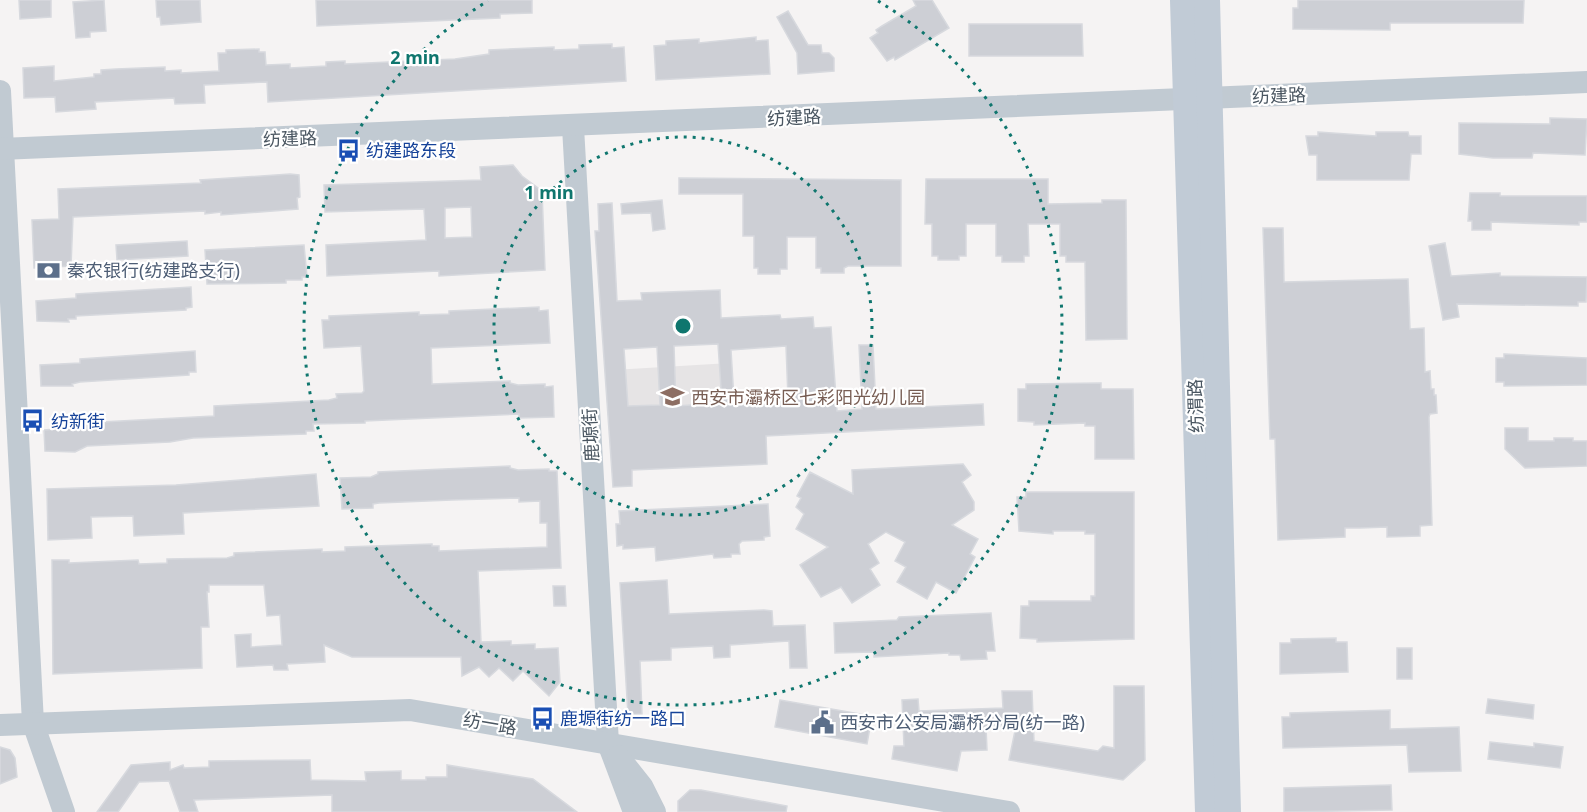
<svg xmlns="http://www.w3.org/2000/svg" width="1587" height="812" viewBox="0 0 1587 812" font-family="'Noto Sans','Noto Sans SC',sans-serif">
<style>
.education{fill:#e6e4e5}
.building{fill:#cdcfd5;stroke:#d7d9de;stroke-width:1.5;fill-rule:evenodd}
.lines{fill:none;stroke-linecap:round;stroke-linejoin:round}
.tertiary{stroke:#c1cad2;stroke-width:22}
.secondary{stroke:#c1cbd6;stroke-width:26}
.ring{fill:none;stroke:#0f766e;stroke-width:3;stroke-dasharray:3 6}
.labels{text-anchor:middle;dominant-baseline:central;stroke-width:4.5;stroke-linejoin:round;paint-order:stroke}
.street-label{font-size:18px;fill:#4a5661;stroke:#fff}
.transit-label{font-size:18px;fill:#164399;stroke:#fff;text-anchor:start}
.service-label{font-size:18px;fill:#4e5e75;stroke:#fff;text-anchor:start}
.education-label{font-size:18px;fill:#785e54;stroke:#fff;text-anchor:start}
.centre{fill:#0f766e;stroke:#fff;stroke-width:3}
.ring-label{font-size:18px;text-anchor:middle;font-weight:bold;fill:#0f766e;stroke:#fff;stroke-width:4.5;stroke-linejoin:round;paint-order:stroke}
</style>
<rect width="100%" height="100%" fill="#f5f3f3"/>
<!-- education -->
<polygon class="education" points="730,363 731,425 616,428 613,370"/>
<!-- building -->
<g class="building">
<polygon points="19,0 51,0 51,17 20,19"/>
<polygon points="104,0 106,31 90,32 90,37 76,38 73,2"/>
<polygon points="156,0 200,0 201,22 161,25 160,17 157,17"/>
<polygon points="316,0 532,0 532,13 500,14 500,18 317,26"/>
<polygon points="913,0 932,0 949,28 895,60 894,57 887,61 870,38 878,33 876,30 882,26 916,6"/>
<polygon points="1298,0 1524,0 1523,23 1390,23 1390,30 1293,29 1293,8 1298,8"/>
<polygon points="788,11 808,45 821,45 822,53 829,53 834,58 834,71 798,74 797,53 777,17"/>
<polygon points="969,24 1082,24 1083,56 969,56"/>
<polygon points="756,37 756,41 768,40 770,74 656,80 654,46 666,45 666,41 699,39 699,43"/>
<polygon points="612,44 612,48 624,47 626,81 268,102 267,82 204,85 205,103 175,104 174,98 95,102 96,109 56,112 55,97 24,98 23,68 54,66 54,81 94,77 94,74 101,74 101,70 116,69 165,67 165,71 181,70 181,73 219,71 218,53 226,53 226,50 259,49 259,52 265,52 266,65 290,64 290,68 326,66 326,62 345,61 345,64 455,59 489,54 489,50 554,47 554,50 579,49 579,45"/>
<polygon points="1550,118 1587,119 1585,155 1533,153 1532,158 1493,158 1459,154 1459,123 1550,124"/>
<polygon points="1318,132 1376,136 1376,132 1408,132 1409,136 1421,136 1421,154 1411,154 1409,180 1317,180 1317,155 1309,155 1306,136 1318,136"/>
<path d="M 513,165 L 522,176 L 542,191 L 545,270 L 439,276 L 439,271 L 327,276 L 326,245 L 426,240 L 424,209 L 325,212 L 324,185 L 481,180 L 480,167 ZM 471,207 L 472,237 L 445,238 L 445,208 Z"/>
<polygon points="290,174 299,175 300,197 297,198 298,209 221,215 221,212 205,214 205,211 73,217 71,266 34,268 32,220 59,219 58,189 201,183 200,180"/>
<polygon points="679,178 901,180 901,266 848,266 844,268 844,273 821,273 821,268 816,268 816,237 787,237 787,269 780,269 780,274 758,274 758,268 754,268 754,236 743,236 743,194 679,194"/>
<polygon points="926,179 1048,179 1048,204 1102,203 1102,200 1126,200 1127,339 1086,340 1085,262 1066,262 1066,256 1060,256 1060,224 1028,224 1029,256 1024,256 1024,262 1002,262 1002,256 996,256 996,224 966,224 966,256 959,256 959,260 938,260 938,256 932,256 932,224 925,224"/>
<polygon points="1470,193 1500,193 1500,196 1587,196 1587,222 1579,222 1579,225 1491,222 1491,230 1472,230 1472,221 1468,221"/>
<polygon points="662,200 665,229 653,231 651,213 622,214 621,204"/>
<path d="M 612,203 L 617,301 L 642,300 L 641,293 L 720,290 L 721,318 L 780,315 L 781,319 L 813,317 L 814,328 L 831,327 L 837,411 L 862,409 L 859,345 L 873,345 L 876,409 L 983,404 L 984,425 L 766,436 L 767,464 L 632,470 L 632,486 L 613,487 L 595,231 L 599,231 L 598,204 ZM 718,344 L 722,403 L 676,406 L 674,346 ZM 786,346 L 788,398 L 734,400 L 731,350 ZM 657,347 L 660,405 L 628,406 L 624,349 Z"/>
<polygon points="1263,228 1283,228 1284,282 1408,279 1410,329 1424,328 1425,372 1430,371 1431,389 1434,389 1434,395 1436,395 1437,413 1430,414 1429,417 1432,525 1420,526 1420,536 1387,537 1387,527 1360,528 1345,528 1345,537 1278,540 1275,439 1270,439"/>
<polygon points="187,241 188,256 117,260 116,245"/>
<polygon points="1445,243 1451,276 1500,273 1500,276 1587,277 1586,302 1578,302 1578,306 1457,304 1459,317 1443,320 1429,246"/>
<polygon points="304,245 307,277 302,277 302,280 286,280 286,283 207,284 205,250"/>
<polygon points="191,287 192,307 186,308 186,310 76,316 76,319 68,319 69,322 37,321 36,301 76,298 76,294"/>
<polygon points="539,307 539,311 548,310 550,343 431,348 432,384 510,381 510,383 518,385 545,384 545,387 553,386 554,417 519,418 519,414 365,421 365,423 313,424 314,431 306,431 306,434 193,438 170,442 87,446 75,452 45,451 44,430 84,427 83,423 214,416 214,406 329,400 337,398 336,394 362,393 364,391 361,346 324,348 322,320 329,320 329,316 419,312 419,315 449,314 449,311"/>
<polygon points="195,351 196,372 189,372 189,375 80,382 72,384 73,386 41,386 40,365 80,363 80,359"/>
<polygon points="1504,354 1587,358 1587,385 1504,386 1504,382 1496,382 1496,358 1504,358"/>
<polygon points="1101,383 1101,389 1133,389 1134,459 1095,459 1095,426 1085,426 1085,423 1034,425 1034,422 1018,421 1018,389 1026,389 1026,384"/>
<polygon points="1505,428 1528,428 1528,441 1554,441 1554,438 1573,438 1573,441 1587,441 1587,466 1525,468 1505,449"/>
<polygon points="963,464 971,475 962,482 974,502 974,510 952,525 978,539 970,554 975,557 956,593 936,582 927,599 897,582 906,567 895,561 905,542 886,532 868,544 879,563 870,569 880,585 852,603 841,587 821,597 800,565 828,547 796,529 804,514 796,507 801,498 797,496 810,472 853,494 852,470"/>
<polygon points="510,466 510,468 518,470 549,469 549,471 557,471 561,568 478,571 481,642 511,641 511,645 535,644 535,649 558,648 560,682 549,696 523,671 513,681 499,668 489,677 479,667 462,676 461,657 352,657 324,645 325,662 287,664 288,670 274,670 273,665 237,667 235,635 251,634 251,647 282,645 280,615 267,616 264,585 209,585 209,592 207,592 209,627 201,627 202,668 53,674 52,560 69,560 69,563 138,560 139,564 167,563 167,559 227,558 234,556 234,553 322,549 322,552 345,551 345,547 432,544 432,546 439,546 439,551 547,547 547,523 540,523 540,501 519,502 519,498 452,500 379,503 373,504 373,508 342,509 340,478 371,477 378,474 378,472"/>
<polygon points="316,474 319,506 183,513 184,534 134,536 133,516 91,517 92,538 48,540 47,489 176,485"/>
<polygon points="1026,492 1134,492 1134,639 1037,642 1037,639 1020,638 1021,606 1029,606 1029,601 1091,601 1091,596 1095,596 1095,534 1085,534 1085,531 1053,531 1053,534 1019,531 1017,497 1026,497"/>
<polygon points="768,504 770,536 764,537 764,540 742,541 739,544 740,554 731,554 731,557 714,558 713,554 656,561 655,547 623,549 623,545 617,546 616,524 620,524 619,511"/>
<polygon points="667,580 669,614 764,610 772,611 773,626 805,625 807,668 790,668 789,641 730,645 730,657 714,658 713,646 671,648 671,660 640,661 642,714 628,715 620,583"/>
<polygon points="553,586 565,586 566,606 554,606"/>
<polygon points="991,613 995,651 986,651 987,659 961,660 960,655 949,655 949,653 874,657 874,652 835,653 834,623 897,620 899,617"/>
<polygon points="1336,638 1336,642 1347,642 1348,672 1280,674 1280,643 1291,643 1291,639"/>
<rect x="1397" y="648" width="15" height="31"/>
<polygon points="1114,686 1144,686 1145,760 1123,780 1009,760 1016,726 986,727 987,750 961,751 957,771 892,759 894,746 904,746 902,700 918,699 919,711 1003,708 1002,691 1032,691 1034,741 1098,751 1103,746 1114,748"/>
<polygon points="1488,699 1534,705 1533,719 1486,713"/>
<polygon points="780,700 872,716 867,744 775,727"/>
<polygon points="1390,710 1390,729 1459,727 1461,771 1409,772 1407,745 1283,748 1282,717 1290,717 1290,713"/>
<polygon points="1490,742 1534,747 1534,743 1563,747 1560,768 1488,759"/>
<polygon points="0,747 10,750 15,758 17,777 0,784"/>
<polygon points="310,760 311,780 366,781 365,772 401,771 401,780 426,780 426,777 447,777 447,765 533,779 577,812 332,812 332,795 194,800 198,812 180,812 169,781 139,782 118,812 97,812 131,765 170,762 170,770 183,765 184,768 209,767 209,761"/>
<polygon points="1391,785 1392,810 1284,812 1284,788"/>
<polygon points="690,790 701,790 787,806 786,812 678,812 678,801"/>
</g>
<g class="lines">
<!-- tertiary -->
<g class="tertiary">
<polyline points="0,91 33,723 64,812"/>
<polyline points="573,127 608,743 634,812"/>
<polyline points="0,149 1587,82"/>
<polyline points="0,725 410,710 1009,812"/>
<polyline points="618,756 642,786 655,812"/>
</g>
<!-- secondary -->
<g class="secondary">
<polyline points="1183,0 1208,812"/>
<polyline points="1207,0 1228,812"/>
</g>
</g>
<!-- distance rings -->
<g class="ring">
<circle cx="683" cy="326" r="189"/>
<path d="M878 1A379 379 0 1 1 488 1"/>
</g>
<!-- icons -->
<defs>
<symbol id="bus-bare" viewBox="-9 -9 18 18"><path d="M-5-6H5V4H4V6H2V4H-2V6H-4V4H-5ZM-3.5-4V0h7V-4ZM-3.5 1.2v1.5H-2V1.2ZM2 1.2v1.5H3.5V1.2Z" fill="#1a4fb4" stroke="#fff" stroke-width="2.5" paint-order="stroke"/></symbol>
<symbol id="bank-bare" viewBox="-9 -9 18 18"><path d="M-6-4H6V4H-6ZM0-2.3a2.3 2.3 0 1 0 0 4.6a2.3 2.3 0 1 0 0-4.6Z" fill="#5c6f8a" stroke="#fff" stroke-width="2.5" paint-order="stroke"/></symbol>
<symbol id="school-bare" viewBox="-9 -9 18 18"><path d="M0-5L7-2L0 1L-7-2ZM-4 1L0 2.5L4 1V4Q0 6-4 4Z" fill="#8d6e63" stroke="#fff" stroke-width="2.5" paint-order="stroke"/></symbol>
<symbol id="civic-bare" viewBox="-9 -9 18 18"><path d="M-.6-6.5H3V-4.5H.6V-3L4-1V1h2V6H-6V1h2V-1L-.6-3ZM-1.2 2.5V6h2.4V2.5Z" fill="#5c6f8a" stroke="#fff" stroke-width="2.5" paint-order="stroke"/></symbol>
</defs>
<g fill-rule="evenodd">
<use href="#bus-bare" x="332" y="134" width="33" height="33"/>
<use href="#bank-bare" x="32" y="254" width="33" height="33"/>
<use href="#school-bare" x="656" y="380" width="33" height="33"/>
<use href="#bus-bare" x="16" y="404" width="33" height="33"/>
<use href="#bus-bare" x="526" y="702" width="33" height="33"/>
<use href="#civic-bare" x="806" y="706" width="33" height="33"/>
</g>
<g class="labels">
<!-- street labels -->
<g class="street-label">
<text transform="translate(1279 95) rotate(-2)">纺建路</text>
<text transform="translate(794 117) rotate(-3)">纺建路</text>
<text transform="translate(290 138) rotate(-2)">纺建路</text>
<text transform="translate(1195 406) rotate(-92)">纺渭路</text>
<text transform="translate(590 435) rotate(-93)">鹿塬街</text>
<text transform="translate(490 723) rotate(10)">纺一路</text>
</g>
<!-- transit labels -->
<g class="transit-label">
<text x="366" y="150">纺建路东段</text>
<text x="51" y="421">纺新街</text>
<text x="560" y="718">鹿塬街纺一路口</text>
</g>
<!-- service labels -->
<g class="service-label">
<text x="67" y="270">秦农银行(纺建路支行)</text>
<text x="840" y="722">西安市公安局灞桥分局(纺一路)</text>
</g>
<!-- education labels -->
<g class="education-label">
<text x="691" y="397">西安市灞桥区七彩阳光幼儿园</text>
</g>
</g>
<circle cx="683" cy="326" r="9" class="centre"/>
<g class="ring-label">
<text x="415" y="64">2 min</text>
<text x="549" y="199">1 min</text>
</g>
</svg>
